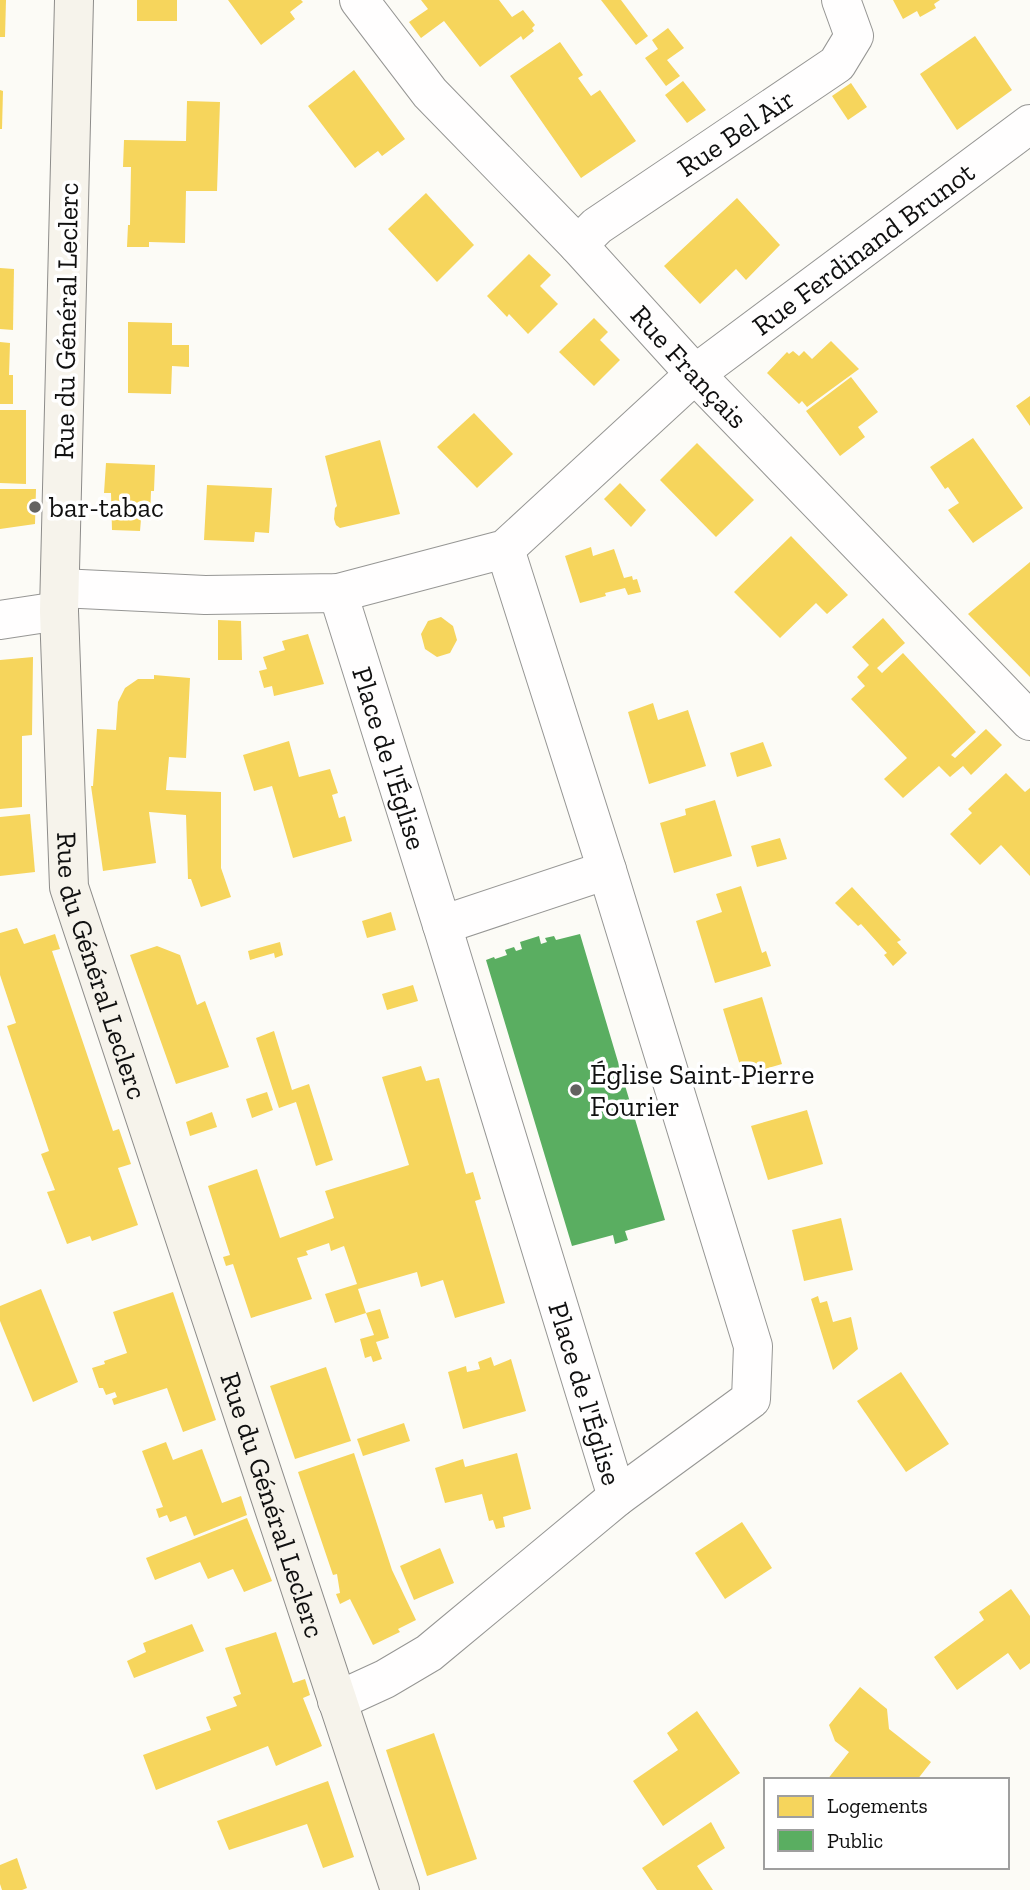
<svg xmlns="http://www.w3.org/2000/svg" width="1030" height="1890" viewBox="0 0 1030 1890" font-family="'Zilla Slab',serif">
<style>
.homes{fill:#f6d55c}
.public{fill:#5aae61}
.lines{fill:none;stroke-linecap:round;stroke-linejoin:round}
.minor-casing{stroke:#969694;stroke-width:40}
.tertiary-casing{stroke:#969694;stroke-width:40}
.secondary-casing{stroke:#8d8c8a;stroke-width:40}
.minor{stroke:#fffefe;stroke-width:38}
.tertiary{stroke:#fffefe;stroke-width:38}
.secondary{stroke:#f6f3eb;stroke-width:38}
.poi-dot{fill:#636260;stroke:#fff;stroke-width:2.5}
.labels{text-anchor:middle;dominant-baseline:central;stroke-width:7;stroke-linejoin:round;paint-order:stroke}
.street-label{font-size:28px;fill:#101010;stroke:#fff}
.poi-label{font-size:28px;fill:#101010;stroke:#fff;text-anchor:start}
</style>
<rect width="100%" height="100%" fill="#fcfbf6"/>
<!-- homes -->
<g class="homes">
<polygon points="0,0 6,0 5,37 0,37"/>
<rect x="137" y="0" width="40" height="21"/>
<polygon points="228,0 301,0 303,2 290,12 295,19 261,45"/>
<polygon points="421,0 499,0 512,17 523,10 535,25 532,28 534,31 523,40 521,36 480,67 444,21 421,38 409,22 428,9"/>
<polygon points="601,0 621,0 648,36 636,45"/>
<polygon points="893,0 940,0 934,4 936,8 920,17 917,11 903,19"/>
<polygon points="668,28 684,48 667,60 680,76 666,86 645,58 658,49 652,40"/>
<polygon points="975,36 1012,90 957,130 920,74"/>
<polygon points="560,42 583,75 578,78 591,96 600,90 636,141 581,178 510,76"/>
<polygon points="354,70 405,139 382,156 378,151 355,168 308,106"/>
<polygon points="683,81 706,110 687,123 665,95"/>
<polygon points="851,83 867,107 848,120 832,96"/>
<polygon points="0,90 3,91 2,129 0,129"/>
<polygon points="187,101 220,102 217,191 186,191 185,243 149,242 149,247 127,247 128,225 130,225 131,167 123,167 124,140 186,141"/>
<polygon points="426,193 474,245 437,282 388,229"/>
<polygon points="737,198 780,245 746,280 736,269 700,304 664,266"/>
<polygon points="529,254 551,275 540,286 558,304 528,334 509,314 507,317 487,296"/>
<polygon points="0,268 14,269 13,330 0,329"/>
<polygon points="594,318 608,332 600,340 620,360 594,386 559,352"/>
<polygon points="128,322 172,323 172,345 189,345 189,367 172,366 171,394 128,393"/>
<polygon points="831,341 859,369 807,407 802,401 799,404 767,373 787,352 789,354 793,351 799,356 804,351 812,359"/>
<polygon points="0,342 10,343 9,375 13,375 13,404 0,404"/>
<polygon points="851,377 878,412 858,427 865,437 840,456 806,411"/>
<polygon points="1030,396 1030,426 1016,406"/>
<polygon points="0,410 26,410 26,484 0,483"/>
<polygon points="474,413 513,454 477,488 437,447"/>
<polygon points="973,438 1023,508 973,543 948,510 959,503 948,487 945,489 930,467"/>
<polygon points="380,440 400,514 340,528 336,525 334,519 335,508 337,506 325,456"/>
<polygon points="697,443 754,500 716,537 660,480"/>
<polygon points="106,463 155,465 154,491 151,491 150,519 141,519 140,531 112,530 111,493 104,493"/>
<polygon points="620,483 646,510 631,527 604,499"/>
<polygon points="207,485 272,488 269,533 255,532 254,542 204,540"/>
<polygon points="0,489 36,489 35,524 0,529"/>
<polygon points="791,536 848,595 827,614 816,603 780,638 734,592"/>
<polygon points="591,547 593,556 614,549 624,578 632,576 633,580 637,579 641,592 628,595 625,588 605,593 606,596 580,603 565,556"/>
<polygon points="1030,562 1030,677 968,614"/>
<polygon points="441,617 453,626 457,640 450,653 437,657 425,649 421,634 428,621"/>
<polygon points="883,618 905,643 877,668 882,673 903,653 976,732 951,755 955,758 986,729 1002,745 971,775 963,766 950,777 939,766 903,798 884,779 907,758 851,699 865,686 857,677 869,665 852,647"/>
<polygon points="218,620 241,621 242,660 218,660"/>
<polygon points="308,634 324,684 274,696 272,686 264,688 259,671 267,669 263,657 285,650 282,641"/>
<polygon points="33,657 32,735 22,736 22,807 0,809 0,660"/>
<polygon points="154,675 190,678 186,758 169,757 166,790 221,792 221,868 231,897 201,907 191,879 188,879 186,815 149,812 156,863 103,871 91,786 93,786 97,729 116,730 118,702 125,688 138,679 154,679"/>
<polygon points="653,703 658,720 688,710 706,766 649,784 628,712"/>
<polygon points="289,741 299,777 330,769 338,793 332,795 339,818 345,816 352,841 293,858 272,786 254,791 243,755"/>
<polygon points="763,742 772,766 737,777 730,753"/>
<polygon points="1006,773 1025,792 1030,788 1030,876 1001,845 980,865 950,834 972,813 968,809"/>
<polygon points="715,800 732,856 674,873 660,823 686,815 685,809"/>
<polygon points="30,814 35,872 0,876 0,817"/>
<polygon points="780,838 787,859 757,867 751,846"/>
<polygon points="741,886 762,953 766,951 771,966 715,983 696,921 722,912 716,894"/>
<polygon points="852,887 901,940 897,942 907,953 893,966 884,955 887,953 861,924 858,926 835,903"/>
<polygon points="391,912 396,930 367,938 362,921"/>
<polygon points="17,928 24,944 55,934 60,949 52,951 113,1131 119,1129 131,1164 118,1168 138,1225 92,1241 90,1236 67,1244 47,1192 55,1190 41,1154 49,1151 7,1026 16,1023 0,975 0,933"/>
<polygon points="280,942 283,955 275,958 274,953 250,960 248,951"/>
<polygon points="157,946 180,955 197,1005 205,1001 229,1067 176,1084 130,955"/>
<polygon points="413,985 418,1001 387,1010 382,994"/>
<polygon points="762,997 782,1064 743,1075 723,1009"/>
<polygon points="274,1031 292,1090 309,1084 333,1160 316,1166 296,1102 279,1108 256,1038"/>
<polygon points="421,1066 426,1081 439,1078 466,1174 473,1172 481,1199 475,1201 505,1303 455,1318 443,1280 421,1287 417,1272 358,1289 366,1313 335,1323 325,1294 357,1284 344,1246 331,1251 329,1243 306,1251 308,1255 297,1258 312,1299 251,1318 233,1264 226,1266 223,1257 230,1255 208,1186 257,1169 280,1238 334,1218 325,1191 409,1165 382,1077"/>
<polygon points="267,1092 273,1110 252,1118 246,1099"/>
<polygon points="807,1110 823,1164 768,1180 751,1126"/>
<polygon points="212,1112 217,1127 190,1136 186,1122"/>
<polygon points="841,1218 853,1270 804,1281 792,1230"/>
<polygon points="41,1289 78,1382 33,1402 0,1321 0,1306"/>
<polygon points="173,1292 216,1420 183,1432 167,1388 114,1405 112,1399 117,1397 115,1392 106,1395 103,1388 99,1388 92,1368 105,1364 104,1361 127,1353 113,1312"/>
<polygon points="818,1296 820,1303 827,1301 833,1322 851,1317 858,1349 833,1370 811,1299"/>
<polygon points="380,1309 389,1338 376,1342 382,1359 373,1362 371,1356 365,1358 360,1339 374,1335 366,1313"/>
<polygon points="491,1357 494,1366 511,1359 526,1411 463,1429 448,1372 466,1366 467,1372 480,1369 478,1362"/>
<polygon points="326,1367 351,1441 295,1459 270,1386"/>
<polygon points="901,1372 949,1444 906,1472 857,1401"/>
<polygon points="404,1423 410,1441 363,1456 357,1439"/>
<polygon points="166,1442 173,1460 202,1449 222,1503 241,1496 247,1515 194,1536 186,1516 170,1522 167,1515 159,1518 156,1509 163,1507 142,1451"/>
<polygon points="354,1453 392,1570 416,1620 398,1629 400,1632 373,1645 350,1599 340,1604 336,1594 340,1593 337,1574 333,1575 298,1472"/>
<polygon points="517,1453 531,1509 503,1517 505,1527 496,1529 493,1520 489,1521 482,1494 445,1503 435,1468 463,1459 465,1467"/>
<polygon points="247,1518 272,1581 244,1592 233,1569 208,1579 200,1562 155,1580 146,1558"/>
<polygon points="742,1522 772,1568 725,1599 695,1553"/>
<polygon points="440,1548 454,1583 414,1600 400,1566"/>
<polygon points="1011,1589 1030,1616 1030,1663 1020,1670 1008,1653 957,1690 934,1657 984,1620 979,1612"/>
<polygon points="192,1624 204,1651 134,1678 127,1661 146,1652 143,1643"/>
<polygon points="276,1632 293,1683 305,1679 310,1695 303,1698 322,1746 276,1766 268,1746 156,1790 143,1755 211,1730 206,1717 237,1706 233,1697 241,1694 225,1648"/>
<polygon points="860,1687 887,1709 889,1729 931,1762 917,1780 827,1780 849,1752 835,1741 829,1725"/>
<polygon points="697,1711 740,1773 663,1826 633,1781 678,1750 667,1733"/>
<polygon points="434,1733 477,1859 427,1876 386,1750"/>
<polygon points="328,1781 354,1857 323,1868 307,1824 229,1850 217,1821"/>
<polygon points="711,1822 725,1848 697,1866 713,1890 657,1890 642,1868"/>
<polygon points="17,1858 27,1888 22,1890 2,1890 0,1884 0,1865"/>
</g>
<!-- public -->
<polygon class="public" points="580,934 665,1220 625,1231 628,1240 615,1244 613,1235 572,1246 486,960 494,957 495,959 507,955 505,950 514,947 516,951 522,949 520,942 539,936 541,944 547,942 545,938 554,936 556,940"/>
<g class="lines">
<defs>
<g id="minor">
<path id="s1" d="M 578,245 L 597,226 L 837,64 L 854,36 L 841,0"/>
<path id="s2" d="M 60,588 L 205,595 L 338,593 L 505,549 L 695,374 L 1030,124"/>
<path id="s3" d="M 338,593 L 442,925 L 607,870 L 505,549"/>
<polyline points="0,620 59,611"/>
<path id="s4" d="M 442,925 L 617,1497 L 751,1399 L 753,1346 L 607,870"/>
<polyline points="337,1701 385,1679 429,1653 617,1497"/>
</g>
<g id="tertiary">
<path id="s5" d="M 359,0 L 430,93 L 578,245 L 695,374 L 1030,721"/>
</g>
<g id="secondary">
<path id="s6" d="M 74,0 L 59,611 L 69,887 L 400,1890"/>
</g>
</defs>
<!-- minor casing -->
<use href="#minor" class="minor-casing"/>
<!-- tertiary casing -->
<use href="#tertiary" class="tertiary-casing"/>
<!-- secondary casing -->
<use href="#secondary" class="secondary-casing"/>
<!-- minor -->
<use href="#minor" class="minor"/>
<!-- tertiary -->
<use href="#tertiary" class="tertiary"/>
<!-- secondary -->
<use href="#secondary" class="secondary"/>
</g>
<!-- markers -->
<g class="poi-dot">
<circle cx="35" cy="507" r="7"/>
<circle cx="576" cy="1090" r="7"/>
</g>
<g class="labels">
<!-- street labels -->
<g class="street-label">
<text stroke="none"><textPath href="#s1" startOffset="194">Rue Bel Air</textPath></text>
<text stroke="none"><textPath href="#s2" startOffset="919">Rue Ferdinand Brunot</textPath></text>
<text transform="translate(66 321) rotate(-89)">Rue du Général Leclerc</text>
<text stroke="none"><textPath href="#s5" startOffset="494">Rue Français</textPath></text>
<text stroke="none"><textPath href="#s3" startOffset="173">Place de l'Église</textPath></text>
<text stroke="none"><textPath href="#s6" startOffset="971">Rue du Général Leclerc</textPath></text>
<text stroke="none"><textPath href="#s4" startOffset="490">Place de l'Église</textPath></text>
<text stroke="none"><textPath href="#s6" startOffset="1538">Rue du Général Leclerc</textPath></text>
</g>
<!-- poi labels -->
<g class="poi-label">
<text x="49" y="507">bar-tabac</text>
<text x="590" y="1074">Église Saint-Pierre<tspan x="590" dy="32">Fourier</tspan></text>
</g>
</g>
<!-- legend -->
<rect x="764" y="1778" width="245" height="91" fill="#ffffff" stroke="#9f9f9f" stroke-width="2"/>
<rect x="778" y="1796" width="35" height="21" fill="#f6d55c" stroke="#9f9f9f" stroke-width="2"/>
<text x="827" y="1813" font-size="21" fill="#101010">Logements</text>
<rect x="778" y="1830" width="35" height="21" fill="#5aae61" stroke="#9f9f9f" stroke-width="2"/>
<text x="827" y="1848" font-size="21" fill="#101010">Public</text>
</svg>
